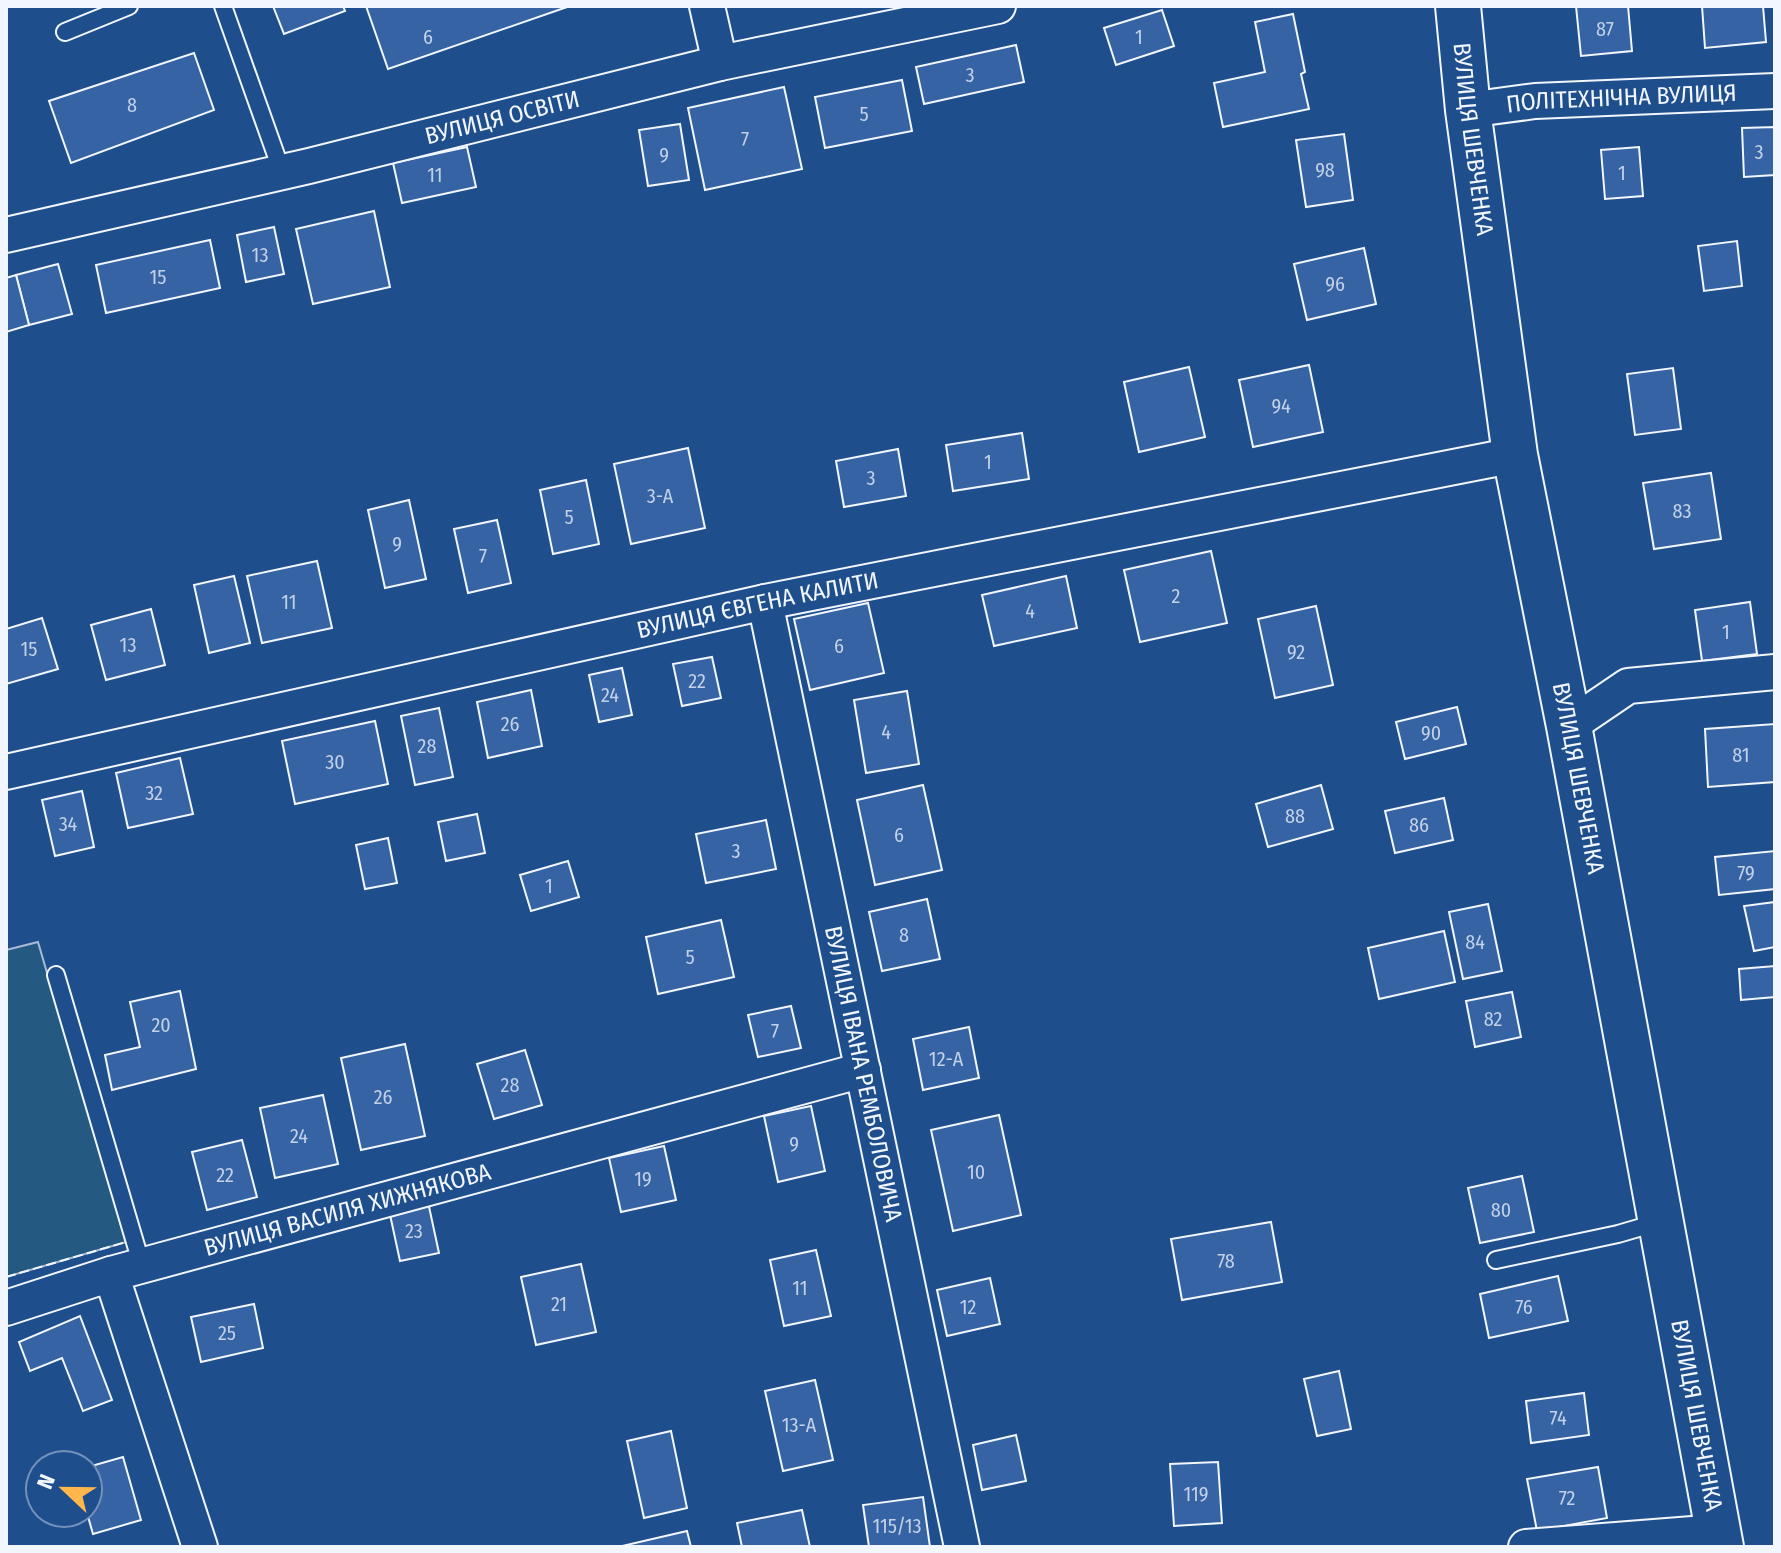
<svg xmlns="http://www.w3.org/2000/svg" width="1781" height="1553" viewBox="0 0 1781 1553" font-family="'Fira Sans Condensed',sans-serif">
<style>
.green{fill:#245a82;stroke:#a8bbd7;stroke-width:2}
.building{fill:#3563a3;stroke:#f2f6ff;stroke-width:2}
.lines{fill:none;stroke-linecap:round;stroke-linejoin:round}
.lane-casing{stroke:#f2f6ff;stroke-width:20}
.street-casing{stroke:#f2f6ff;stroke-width:38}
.primary-casing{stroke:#f2f6ff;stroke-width:48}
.lane{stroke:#1f4e8c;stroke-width:16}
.street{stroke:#1f4e8c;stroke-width:34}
.primary{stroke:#1f4e8c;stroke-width:44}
.fence{stroke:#f2f6ff;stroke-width:2;stroke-dasharray:10 4;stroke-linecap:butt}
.labels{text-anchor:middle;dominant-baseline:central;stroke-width:6;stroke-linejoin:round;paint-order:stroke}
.number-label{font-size:20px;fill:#c3d1e8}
.street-label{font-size:24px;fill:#f2f6ff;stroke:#1f4e8c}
</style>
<rect width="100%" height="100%" fill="#1f4e8c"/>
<!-- green -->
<polygon class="green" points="38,942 126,1242 6,1277 6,950"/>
<!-- building -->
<g class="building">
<polygon points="273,6 343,6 345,11 284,34"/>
<polygon points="366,6 570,6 388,69"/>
<polygon points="1576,6 1628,6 1632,51 1581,56"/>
<polygon points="1702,6 1763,6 1766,42 1705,48"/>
<polygon points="1162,10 1174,46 1116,65 1104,28"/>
<polygon points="1293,14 1305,72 1301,74 1309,109 1223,127 1214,83 1265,72 1255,22"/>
<polygon points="1016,45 1024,82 924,104 916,67"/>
<polygon points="194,53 214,110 71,163 49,101"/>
<polygon points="902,80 912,131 825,148 815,97"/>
<polygon points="784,87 802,169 705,190 688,108"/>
<polygon points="680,124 689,180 648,186 639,130"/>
<polygon points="1775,127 1775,175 1744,177 1742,128"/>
<polygon points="1344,134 1353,200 1306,207 1296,140"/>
<polygon points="467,147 476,187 402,203 393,163"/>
<polygon points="1639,147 1643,196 1605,199 1601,150"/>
<polygon points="374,211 390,287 313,304 296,229"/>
<polygon points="274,227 284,274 246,282 237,235"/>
<polygon points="210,240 220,288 106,313 96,265"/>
<polygon points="1737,241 1742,286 1704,291 1698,246"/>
<polygon points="1364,248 1376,304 1307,320 1294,264"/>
<polygon points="58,264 72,314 29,325 16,275"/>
<polygon points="16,275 29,325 6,332 6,278"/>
<polygon points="1309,365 1323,432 1253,447 1239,380"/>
<polygon points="1189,367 1205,437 1139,452 1124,382"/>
<polygon points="1673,368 1681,429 1635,435 1627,374"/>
<polygon points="1022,433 1029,479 953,491 946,445"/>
<polygon points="688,448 705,528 631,544 614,464"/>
<polygon points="898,449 906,496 844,507 836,461"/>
<polygon points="1711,473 1721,539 1654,549 1643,483"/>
<polygon points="586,480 599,544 553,554 540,490"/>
<polygon points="409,500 426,579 385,588 368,510"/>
<polygon points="497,520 511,583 468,593 454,529"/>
<polygon points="1211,551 1227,623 1140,642 1124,570"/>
<polygon points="317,561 332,628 262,643 247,576"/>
<polygon points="234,576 250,643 209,653 194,585"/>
<polygon points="1066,576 1077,628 994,646 982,595"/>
<polygon points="1750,602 1757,654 1702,661 1695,610"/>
<polygon points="868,603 884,673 810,690 794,619"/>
<polygon points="1316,606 1333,685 1275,698 1258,619"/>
<polygon points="151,609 165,665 106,680 91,625"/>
<polygon points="42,618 58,669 6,684 6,629"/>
<polygon points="712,657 721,698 682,706 673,664"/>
<polygon points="622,668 632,715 599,722 589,675"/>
<polygon points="531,690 542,746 488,758 477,702"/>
<polygon points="907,691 919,764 866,773 854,700"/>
<polygon points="1457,707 1466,744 1405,759 1396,722"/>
<polygon points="439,708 453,777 415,785 401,716"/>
<polygon points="375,721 388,784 295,804 282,741"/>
<polygon points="1775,724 1775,782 1708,787 1705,729"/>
<polygon points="180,758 193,814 128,828 116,773"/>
<polygon points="923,785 942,870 875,885 857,800"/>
<polygon points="1321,785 1333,829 1268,847 1256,804"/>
<polygon points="82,791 94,847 55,856 42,800"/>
<polygon points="1444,798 1453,840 1395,853 1385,811"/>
<polygon points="477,814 485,853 446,861 438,822"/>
<polygon points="766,820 776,869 706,883 696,834"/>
<polygon points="388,838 397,883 365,889 356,845"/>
<polygon points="1775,851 1775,889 1719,895 1715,857"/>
<polygon points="568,861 579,897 531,911 520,875"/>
<polygon points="927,899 940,959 882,971 869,912"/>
<polygon points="1775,902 1775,947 1754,951 1744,906"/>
<polygon points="1488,904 1502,971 1463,979 1449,912"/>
<polygon points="721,920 734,977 658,994 646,937"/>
<polygon points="1444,931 1455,982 1379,999 1368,948"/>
<polygon points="1775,966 1775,997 1741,1000 1739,969"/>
<polygon points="180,991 196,1069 112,1090 105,1055 140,1047 130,1002"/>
<polygon points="1512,992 1521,1037 1475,1047 1466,1001"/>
<polygon points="791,1006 801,1048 758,1057 748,1015"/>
<polygon points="969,1027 979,1078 923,1090 913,1039"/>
<polygon points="405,1044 425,1136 361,1150 341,1058"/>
<polygon points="525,1050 542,1105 494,1119 477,1064"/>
<polygon points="323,1095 338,1164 275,1178 260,1108"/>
<polygon points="811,1106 825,1171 778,1182 764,1116"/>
<polygon points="999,1115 1021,1215 953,1231 931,1130"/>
<polygon points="242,1140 257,1197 207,1210 192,1152"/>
<polygon points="664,1146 676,1200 621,1212 609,1158"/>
<polygon points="1522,1176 1534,1232 1480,1243 1468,1188"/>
<polygon points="428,1202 439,1253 400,1261 389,1210"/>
<polygon points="1271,1222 1282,1282 1182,1300 1171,1239"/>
<polygon points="816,1250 831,1316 784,1326 770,1260"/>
<polygon points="581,1264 596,1332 536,1345 521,1277"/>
<polygon points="1558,1276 1568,1321 1489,1338 1480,1294"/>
<polygon points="990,1278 1000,1324 947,1336 937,1290"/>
<polygon points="254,1304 263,1348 201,1362 191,1317"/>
<polygon points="80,1316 112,1400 83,1411 62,1358 30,1371 19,1342"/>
<polygon points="1339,1371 1351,1429 1317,1436 1304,1379"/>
<polygon points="815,1380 833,1460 783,1471 765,1391"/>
<polygon points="1584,1393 1589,1435 1531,1443 1526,1401"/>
<polygon points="671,1431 687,1508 644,1518 627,1441"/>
<polygon points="1016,1435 1026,1481 982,1490 973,1445"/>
<polygon points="123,1457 141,1520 93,1534 87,1513 88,1467"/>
<polygon points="1218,1462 1222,1523 1174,1526 1170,1464"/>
<polygon points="1598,1467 1607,1518 1537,1531 1527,1479"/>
<polygon points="923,1497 930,1547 869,1547 863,1505"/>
<polygon points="802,1510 810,1547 742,1547 737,1523"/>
<polygon points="687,1531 691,1547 622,1547 622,1546"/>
</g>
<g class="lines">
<defs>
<g id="lane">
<polyline points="223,6 282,172"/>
<polyline points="65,32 129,6"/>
<polyline points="56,975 142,1266"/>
<polyline points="1496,1260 1618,1234 1659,1222"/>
</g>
<g id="street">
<polyline points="707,6 720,63"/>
<path id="s1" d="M 1468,110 L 1535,101 L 1775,91"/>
<path id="s2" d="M 6,235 L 309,166 L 720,63 L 998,6"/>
<path id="s3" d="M 765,602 L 962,1547"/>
<polyline points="1569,726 1628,686 1775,672"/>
<path id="s4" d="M 6,772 L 765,602 L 1515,455"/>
<polyline points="6,1308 111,1274"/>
<path id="s5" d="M 200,1547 L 111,1274 L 863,1070"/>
<polyline points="1526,1547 1718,1532"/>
</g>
<g id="primary">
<path id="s6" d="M 1458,6 L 1468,110 L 1515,455 L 1569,726 L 1721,1547"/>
</g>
</defs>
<!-- lane casing -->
<use href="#lane" class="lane-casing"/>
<!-- street casing -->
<use href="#street" class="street-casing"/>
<!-- primary casing -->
<use href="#primary" class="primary-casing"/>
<!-- lane -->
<use href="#lane" class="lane"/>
<!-- street -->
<use href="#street" class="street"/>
<!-- primary -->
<use href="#primary" class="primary"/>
<!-- fence -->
<polyline class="fence" points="6,1277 126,1242"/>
</g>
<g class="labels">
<!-- number labels -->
<g class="number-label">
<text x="1605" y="29">87</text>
<text x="428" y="37">6</text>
<text x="1139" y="37">1</text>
<text x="970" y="75">3</text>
<text x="132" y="105">8</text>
<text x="864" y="114">5</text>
<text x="745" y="139">7</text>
<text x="1759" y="152">3</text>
<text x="664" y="155">9</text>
<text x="1325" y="170">98</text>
<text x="1622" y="173">1</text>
<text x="435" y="175">11</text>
<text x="260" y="255">13</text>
<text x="158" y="277">15</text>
<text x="1335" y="284">96</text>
<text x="1281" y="406">94</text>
<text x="988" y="462">1</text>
<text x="871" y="478">3</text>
<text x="660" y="496">3-А</text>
<text x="1682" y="511">83</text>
<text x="569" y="517">5</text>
<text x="397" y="544">9</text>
<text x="483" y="556">7</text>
<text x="1176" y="596">2</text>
<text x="289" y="602">11</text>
<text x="1030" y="611">4</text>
<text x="1726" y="632">1</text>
<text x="128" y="645">13</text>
<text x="839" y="646">6</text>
<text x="29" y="649">15</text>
<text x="1296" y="652">92</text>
<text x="697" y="681">22</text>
<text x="610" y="695">24</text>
<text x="510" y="724">26</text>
<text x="886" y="732">4</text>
<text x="1431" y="733">90</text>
<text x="427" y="746">28</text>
<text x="1741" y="755">81</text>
<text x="335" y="762">30</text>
<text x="154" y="793">32</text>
<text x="1295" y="816">88</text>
<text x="68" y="824">34</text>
<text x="1419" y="825">86</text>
<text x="899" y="835">6</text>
<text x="736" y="851">3</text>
<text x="1746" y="873">79</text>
<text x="549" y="886">1</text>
<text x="904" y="935">8</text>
<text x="1475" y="942">84</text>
<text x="690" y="957">5</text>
<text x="1493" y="1019">82</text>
<text x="161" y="1025">20</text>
<text x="775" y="1031">7</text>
<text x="946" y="1059">12-А</text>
<text x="510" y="1085">28</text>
<text x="383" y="1097">26</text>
<text x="299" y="1136">24</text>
<text x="794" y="1144">9</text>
<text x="976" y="1172">10</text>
<text x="225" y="1175">22</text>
<text x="643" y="1179">19</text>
<text x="1501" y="1210">80</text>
<text x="414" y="1231">23</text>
<text x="1226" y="1261">78</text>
<text x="800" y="1288">11</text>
<text x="559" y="1304">21</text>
<text x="968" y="1307">12</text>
<text x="1524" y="1307">76</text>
<text x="227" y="1333">25</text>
<text x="1558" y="1418">74</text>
<text x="799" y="1425">13-А</text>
<text x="1196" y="1494">119</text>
<text x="1567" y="1498">72</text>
<text x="897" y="1526">115/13</text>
</g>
<!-- street labels -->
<g class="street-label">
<text stroke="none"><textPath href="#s1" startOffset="154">ПОЛІТЕХНІЧНА ВУЛИЦЯ</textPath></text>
<text stroke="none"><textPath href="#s2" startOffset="510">ВУЛИЦЯ ОСВІТИ</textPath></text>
<text stroke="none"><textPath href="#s6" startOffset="134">ВУЛИЦЯ ШЕВЧЕНКА</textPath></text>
<text stroke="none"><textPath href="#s4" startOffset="770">ВУЛИЦЯ ЄВГЕНА КАЛИТИ</textPath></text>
<text stroke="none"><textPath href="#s6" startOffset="782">ВУЛИЦЯ ШЕВЧЕНКА</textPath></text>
<text stroke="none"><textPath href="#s3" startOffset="482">ВУЛИЦЯ ІВАНА РЕМБОЛОВИЧА</textPath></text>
<text stroke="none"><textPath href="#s5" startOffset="532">ВУЛИЦЯ ВАСИЛЯ ХИЖНЯКОВА</textPath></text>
<text stroke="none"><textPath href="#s6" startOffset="1430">ВУЛИЦЯ ШЕВЧЕНКА</textPath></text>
</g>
</g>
<!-- border -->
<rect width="1781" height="1553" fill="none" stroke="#f2f6ff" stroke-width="16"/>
<!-- north arrow -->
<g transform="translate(64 1489) rotate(292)"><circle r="38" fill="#1f4e8c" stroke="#7391ba" stroke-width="2"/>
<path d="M0-6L14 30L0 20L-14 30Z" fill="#ffb74d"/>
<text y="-12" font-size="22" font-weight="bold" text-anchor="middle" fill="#f2f6ff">N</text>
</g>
</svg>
